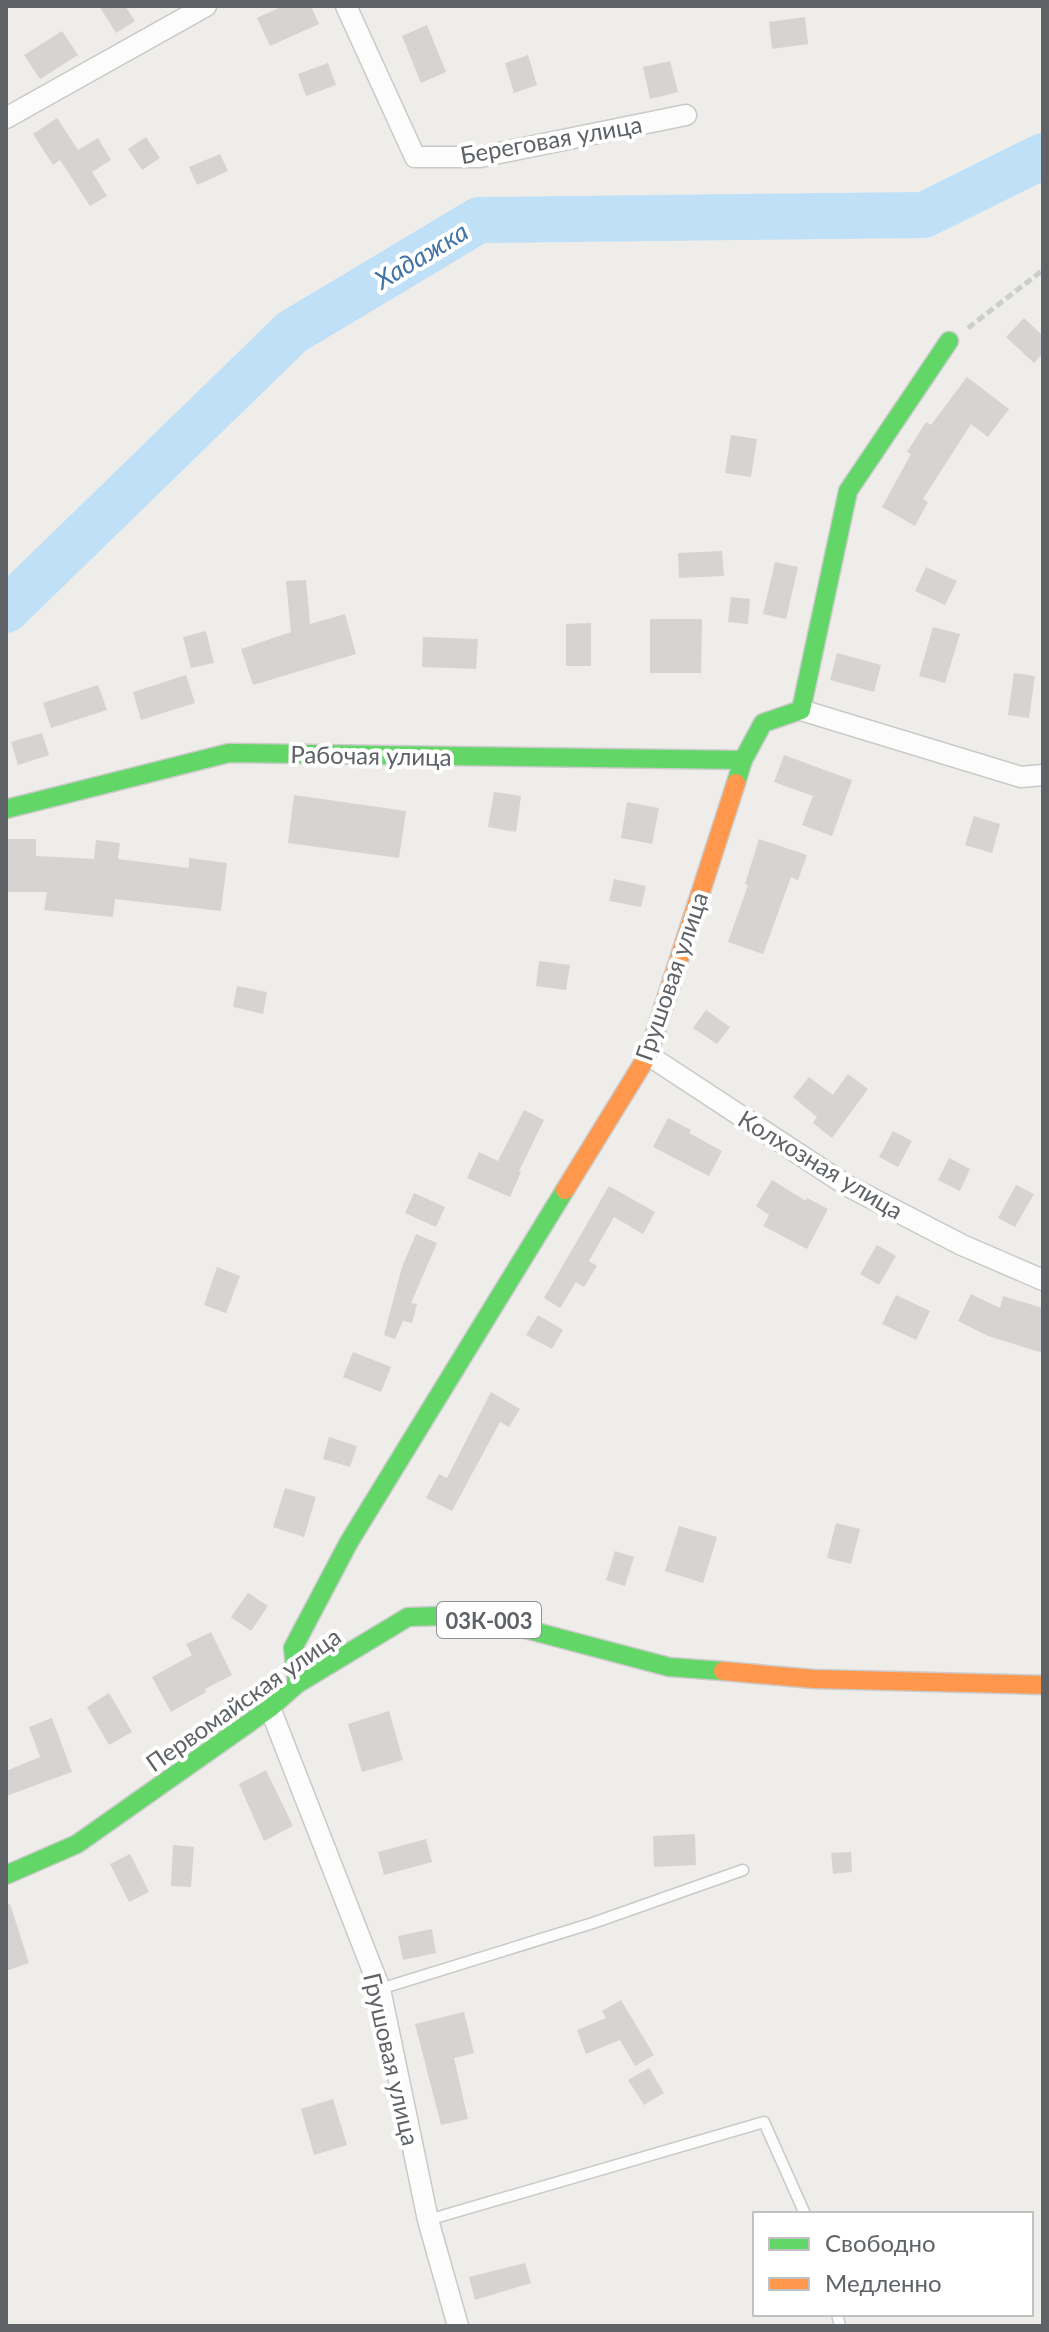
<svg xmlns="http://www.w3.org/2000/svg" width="1049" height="2332" viewBox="0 0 1049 2332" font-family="Lato,sans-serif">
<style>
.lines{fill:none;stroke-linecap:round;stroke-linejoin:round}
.river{stroke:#bfe0f7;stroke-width:46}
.building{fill:#d5d4d3}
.lane-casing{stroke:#c9c9c9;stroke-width:13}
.street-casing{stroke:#c9c9c9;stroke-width:23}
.fast-casing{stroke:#cbcbcb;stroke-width:21}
.slow-casing{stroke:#cbcbcb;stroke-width:21}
.path{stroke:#cacecc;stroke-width:5;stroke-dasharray:8 4;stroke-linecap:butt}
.lane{stroke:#fcfcfc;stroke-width:10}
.street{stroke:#fcfcfc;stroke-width:20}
.fast{stroke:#63d668;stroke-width:18}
.slow{stroke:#ff974d;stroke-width:18}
.labels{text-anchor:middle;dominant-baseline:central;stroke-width:8;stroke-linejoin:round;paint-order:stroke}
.shield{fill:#fff;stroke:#8f9295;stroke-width:2}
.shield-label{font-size:22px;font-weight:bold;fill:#5f6367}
.street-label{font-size:24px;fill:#5f6367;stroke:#fff}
.water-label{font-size:26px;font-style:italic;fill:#4374a7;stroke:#fff}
</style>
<rect width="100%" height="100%" fill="#eeedea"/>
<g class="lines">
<!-- river -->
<polyline class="river" points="6,610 292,332 479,220 924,215 1043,156"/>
</g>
<!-- building -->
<g class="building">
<polygon points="99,6 125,6 135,21 116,33"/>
<polygon points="283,6 311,6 319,24 270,46 257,18"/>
<polygon points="805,17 808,44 772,49 769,22"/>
<polygon points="427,25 446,72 421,83 402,36"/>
<polygon points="62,31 78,55 40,79 24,55"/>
<polygon points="528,55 537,85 514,93 505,63"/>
<polygon points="670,61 678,92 650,99 643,67"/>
<polygon points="328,63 336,85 306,96 298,74"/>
<polygon points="57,118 78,150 98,138 111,160 92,172 107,196 90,206 60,160 53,165 33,134"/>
<polygon points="146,137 160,158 142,170 128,149"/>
<polygon points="220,154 228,171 197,185 189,167"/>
<polygon points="1024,318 1043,336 1043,353 1034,363 1006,337"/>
<polygon points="967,377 1009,409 988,437 971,424 923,499 928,502 915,526 882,507 911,454 907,452 926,422 931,425"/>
<polygon points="731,435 757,439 751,477 725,473"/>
<polygon points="722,551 724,576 679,578 678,553"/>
<polygon points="775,562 798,567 786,619 763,614"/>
<polygon points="926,567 957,581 945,605 915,591"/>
<polygon points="306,580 310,624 345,614 356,654 253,685 241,649 291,632 286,581"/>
<polygon points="731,597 750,599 748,624 728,622"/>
<polygon points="650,619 702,619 701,673 650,673"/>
<polygon points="591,623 591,666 566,666 566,624"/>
<polygon points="933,627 960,634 945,683 919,676"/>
<polygon points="206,631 214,663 191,668 183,637"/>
<polygon points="423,637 478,639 476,669 422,667"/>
<polygon points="837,653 881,665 874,692 830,680"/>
<polygon points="1014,673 1035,676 1029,718 1008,715"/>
<polygon points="186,675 195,703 141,720 133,692"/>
<polygon points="98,685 107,710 51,728 43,703"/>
<polygon points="42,733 49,755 18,765 11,742"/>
<polygon points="784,755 852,780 832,836 802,825 813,796 774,782"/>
<polygon points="494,792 521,796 516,832 488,827"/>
<polygon points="294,795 406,811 399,858 288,843"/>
<polygon points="627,802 659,808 652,844 621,838"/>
<polygon points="974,816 1000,824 992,853 965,845"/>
<polygon points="7,839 36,839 36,856 94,859 96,840 120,843 118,859 189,868 189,858 227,863 221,911 115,899 113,917 44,910 47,892 7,892"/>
<polygon points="759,839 807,855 798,880 791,877 763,954 728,942 748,885 745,884"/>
<polygon points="614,879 646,886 641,907 609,901"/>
<polygon points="539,961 570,965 566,990 536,986"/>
<polygon points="237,986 267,992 263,1014 233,1007"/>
<polygon points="706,1010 730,1027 717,1044 693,1028"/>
<polygon points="848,1074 868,1089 832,1138 813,1123 817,1117 793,1097 809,1077 833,1095"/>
<polygon points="524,1110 544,1120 519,1171 521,1172 510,1197 467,1178 479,1152 498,1161"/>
<polygon points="668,1118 691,1130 689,1133 722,1151 709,1176 653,1147"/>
<polygon points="893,1131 912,1141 898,1167 879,1157"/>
<polygon points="949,1158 970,1169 960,1191 938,1180"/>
<polygon points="772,1180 806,1201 807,1198 828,1209 807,1249 763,1226 769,1215 756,1206"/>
<polygon points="1016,1185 1034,1194 1015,1227 998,1218"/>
<polygon points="609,1186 655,1212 643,1234 614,1217 589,1261 597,1266 584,1287 576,1282 560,1308 544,1298"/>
<polygon points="414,1193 445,1207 436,1227 405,1213"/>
<polygon points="416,1234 437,1243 411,1303 417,1304 412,1323 403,1321 395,1339 384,1335 402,1267"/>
<polygon points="877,1245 896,1256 879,1285 860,1274"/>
<polygon points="217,1267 240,1276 226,1313 204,1305"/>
<polygon points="971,1294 1000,1308 1003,1296 1043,1308 1043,1353 988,1336 958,1321"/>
<polygon points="896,1295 930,1311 916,1340 882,1324"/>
<polygon points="538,1315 563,1330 552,1349 526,1335"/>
<polygon points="353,1352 391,1367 381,1392 343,1377"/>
<polygon points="491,1392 520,1409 509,1427 500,1422 452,1511 426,1498 439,1474 447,1478"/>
<polygon points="329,1437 357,1446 350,1467 323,1459"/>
<polygon points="285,1488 316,1497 304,1537 273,1527"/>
<polygon points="836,1523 860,1529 851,1564 827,1558"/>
<polygon points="679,1526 717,1537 703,1583 665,1571"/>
<polygon points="615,1551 634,1557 625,1586 606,1580"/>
<polygon points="248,1593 268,1606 251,1631 231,1617"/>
<polygon points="211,1632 232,1675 205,1689 206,1692 171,1712 152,1677 192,1655 186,1644"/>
<polygon points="109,1693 132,1732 109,1745 87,1707"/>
<polygon points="389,1711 403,1760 362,1772 348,1724"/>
<polygon points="52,1718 72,1772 6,1796 6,1771 40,1757 29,1727"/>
<polygon points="266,1770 293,1826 264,1841 239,1784"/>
<polygon points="695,1834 696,1865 654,1867 653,1836"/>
<polygon points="426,1839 432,1862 384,1875 378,1852"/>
<polygon points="173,1845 194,1847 191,1887 171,1886"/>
<polygon points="851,1852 852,1872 833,1874 831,1853"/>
<polygon points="130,1854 149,1892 129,1902 110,1864"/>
<polygon points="10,1904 29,1963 6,1971 6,1905"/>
<polygon points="432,1929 436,1953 403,1960 398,1936"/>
<polygon points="621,2000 654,2055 635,2066 620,2040 586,2054 577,2030 606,2018 602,2011"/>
<polygon points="464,2012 474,2053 454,2058 468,2119 441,2125 415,2024"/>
<polygon points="649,2068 664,2093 644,2105 628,2080"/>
<polygon points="333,2099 347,2145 314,2155 301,2109"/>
<polygon points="525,2263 531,2283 475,2300 469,2277"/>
</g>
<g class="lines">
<defs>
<g id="lane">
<polyline points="380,1989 593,1923 743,1870"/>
<polyline points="428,2220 764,2122 805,2214"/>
<polyline points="837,2314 840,2326"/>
</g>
<g id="street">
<polyline points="346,6 415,157 480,157 686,115"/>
<polyline points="6,118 206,6"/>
<polyline points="801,710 1021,777 1043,775"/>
<polyline points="648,1055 846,1185 962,1245 1043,1280"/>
<polyline points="270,1708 380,1989 428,2220 458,2326"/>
</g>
<g id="fast">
<polyline points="736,783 743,760 763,723 801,710 848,491 949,341"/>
<polyline points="6,809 229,753 743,760"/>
<polyline points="297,1684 293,1648 349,1542 565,1190"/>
<polyline points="6,1875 77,1844 270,1708 297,1684 408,1617 472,1615 669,1667 723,1671"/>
</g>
<g id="slow">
<polyline points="565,1190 648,1055 736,783"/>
<polyline points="723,1671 814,1679 1043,1685"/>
</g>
</defs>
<!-- lane casing -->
<use href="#lane" class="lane-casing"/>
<!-- street casing -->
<use href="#street" class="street-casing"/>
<!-- fast casing -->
<use href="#fast" class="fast-casing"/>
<!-- slow casing -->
<use href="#slow" class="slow-casing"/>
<!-- path -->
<polyline class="path" points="968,328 1043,270"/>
<!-- lane -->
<use href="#lane" class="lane"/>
<!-- street -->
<use href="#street" class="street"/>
<!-- fast -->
<use href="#fast" class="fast"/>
<!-- slow -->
<use href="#slow" class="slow"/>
</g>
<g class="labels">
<!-- shield labels -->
<rect class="shield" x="437" y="1602" width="104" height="36" rx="6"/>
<g class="shield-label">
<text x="489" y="1620">03К-003</text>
</g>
<!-- street labels -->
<g class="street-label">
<text transform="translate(551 139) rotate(-10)">Береговая улица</text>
<text transform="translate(371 755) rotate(1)">Рабочая улица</text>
<text transform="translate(671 976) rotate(-71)">Грушовая улица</text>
<text transform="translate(821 1164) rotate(31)">Колхозная улица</text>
<text transform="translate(243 1699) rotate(-35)">Первомайская улица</text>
<text transform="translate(392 2059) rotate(77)">Грушовая улица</text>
</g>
<!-- water labels -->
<g class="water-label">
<text transform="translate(421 255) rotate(-31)">Хадажка</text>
</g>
</g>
<!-- border -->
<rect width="1049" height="2332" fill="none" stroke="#5f6367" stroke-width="16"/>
<!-- legend -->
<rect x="753" y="2212" width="280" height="104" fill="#ffffff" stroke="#bfc1c2" stroke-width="2"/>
<rect x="769" y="2238" width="40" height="12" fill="#63d668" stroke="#bfc1c2" stroke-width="2"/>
<text x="825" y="2252" font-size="24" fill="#5f6367">Свободно</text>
<rect x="769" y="2278" width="40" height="12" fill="#ff974d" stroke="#bfc1c2" stroke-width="2"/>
<text x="825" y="2292" font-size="24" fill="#5f6367">Медленно</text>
</svg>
